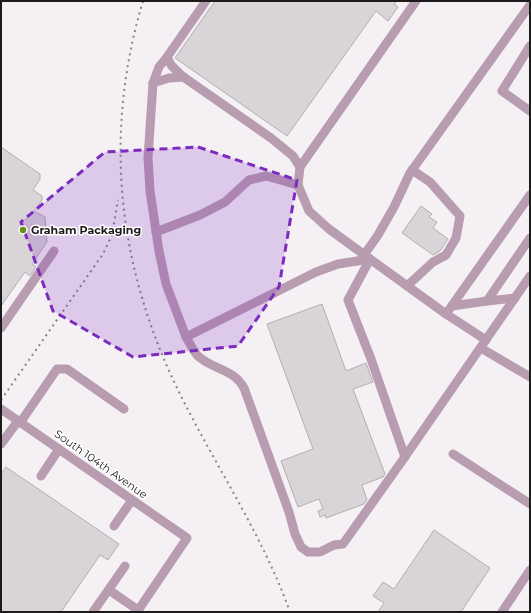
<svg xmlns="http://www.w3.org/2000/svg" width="531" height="613" viewBox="0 0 531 613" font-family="Montserrat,sans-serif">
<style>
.building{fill:#d8d4d7;stroke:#b2aeb1}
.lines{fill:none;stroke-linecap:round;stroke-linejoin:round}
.minor{stroke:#b89cb0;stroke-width:9}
.rail{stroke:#888487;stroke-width:2;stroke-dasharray:2 4;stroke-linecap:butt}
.marked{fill:#7b2cbf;fill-opacity:0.2;stroke:#7b2cbf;stroke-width:3;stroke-dasharray:8 5;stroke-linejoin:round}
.poi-dot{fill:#6b8e18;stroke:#fff;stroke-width:1.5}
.labels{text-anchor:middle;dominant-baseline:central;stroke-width:3;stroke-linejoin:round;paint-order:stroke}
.poi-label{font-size:11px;font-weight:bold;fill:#1c1a1b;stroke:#fff;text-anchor:start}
.street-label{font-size:11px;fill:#1c1a1b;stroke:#fff}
</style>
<rect width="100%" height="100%" fill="#f5f0f4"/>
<!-- building -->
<g class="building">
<polygon points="215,1 397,1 394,4 398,7 388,21 376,11 287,136 175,58"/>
<polygon points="1,147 40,174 40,179 33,190 42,196 42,200 34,211 45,217 47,242 32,264 36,267 30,276 25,272 1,306"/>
<polygon points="421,206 432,214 429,217 437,222 433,228 448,239 440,251 433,255 402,233"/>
<polygon points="322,304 346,371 366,363 370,374 373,382 353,389 385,474 383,477 362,485 367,500 364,504 326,518 325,515 320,517 318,511 323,509 319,499 298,507 281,461 313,449 267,324"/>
<polygon points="6,467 119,544 108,560 100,555 61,612 1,612 1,474"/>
<polygon points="434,530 490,568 461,612 378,612 384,603 373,596 383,582 394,589"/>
</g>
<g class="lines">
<!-- minor -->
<g class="minor">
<polyline points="206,1 167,57 171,65 182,76 271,138 293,156 300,167 298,185 309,211 329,229 370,259"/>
<polyline points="530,46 502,91 530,111"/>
<polyline points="167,57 159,67 153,83 148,158 150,191 159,251 166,284 186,337"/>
<polyline points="153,83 169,78 184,77"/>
<polyline points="300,167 416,1"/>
<polyline points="156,232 200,215 225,202 249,180 266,176 298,185"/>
<polyline points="364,255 378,235 394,207 410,173 530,5"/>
<path d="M 370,259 L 338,264 L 316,272 L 186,337 C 190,343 193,351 198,356 C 213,370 233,368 244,388 L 289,512 L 295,534 L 301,547 L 308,552 L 320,552 L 334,545 L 343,544 L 402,461 L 530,276"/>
<polyline points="407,286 433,262 446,255 456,238 460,216 430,182 412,170"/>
<polyline points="515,298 487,301 530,238"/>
<polyline points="452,306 487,301"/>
<polyline points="446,314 530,195"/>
<polyline points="1,328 54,251"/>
<polyline points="481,348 530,377"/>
<polyline points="1,409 187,538 137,612"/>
<polyline points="20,423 57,369 67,369 124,409"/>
<polyline points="1,444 18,421"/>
<polyline points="453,454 530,504"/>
<polyline points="405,457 371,359 348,300 370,259 446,314 486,340"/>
<polyline points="41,476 59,449"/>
<polyline points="114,526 132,500"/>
<polyline points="109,590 138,610"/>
<polyline points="93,612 125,566"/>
<polyline points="502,612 530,570"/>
</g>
<!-- rail -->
<g class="rail">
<path d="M 143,1 C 105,128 116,253 170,373 C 207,454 260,528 290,612"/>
<polyline points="1,400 103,254 112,235 118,200"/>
</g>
</g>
<!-- marked area -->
<path class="marked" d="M 198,147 L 297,180 L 279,287 L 238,346 L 133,357 L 53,311 L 21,222 L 105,152 Z"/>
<!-- markers -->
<circle class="poi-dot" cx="23" cy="230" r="4"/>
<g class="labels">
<!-- poi labels -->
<g class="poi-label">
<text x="31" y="230">Graham Packaging</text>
</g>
<!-- street labels -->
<g class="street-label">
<text transform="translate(101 464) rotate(35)">South 104th Avenue</text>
</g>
</g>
<!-- border -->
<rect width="531" height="613" fill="none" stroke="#1c1a1b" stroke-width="4"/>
</svg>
